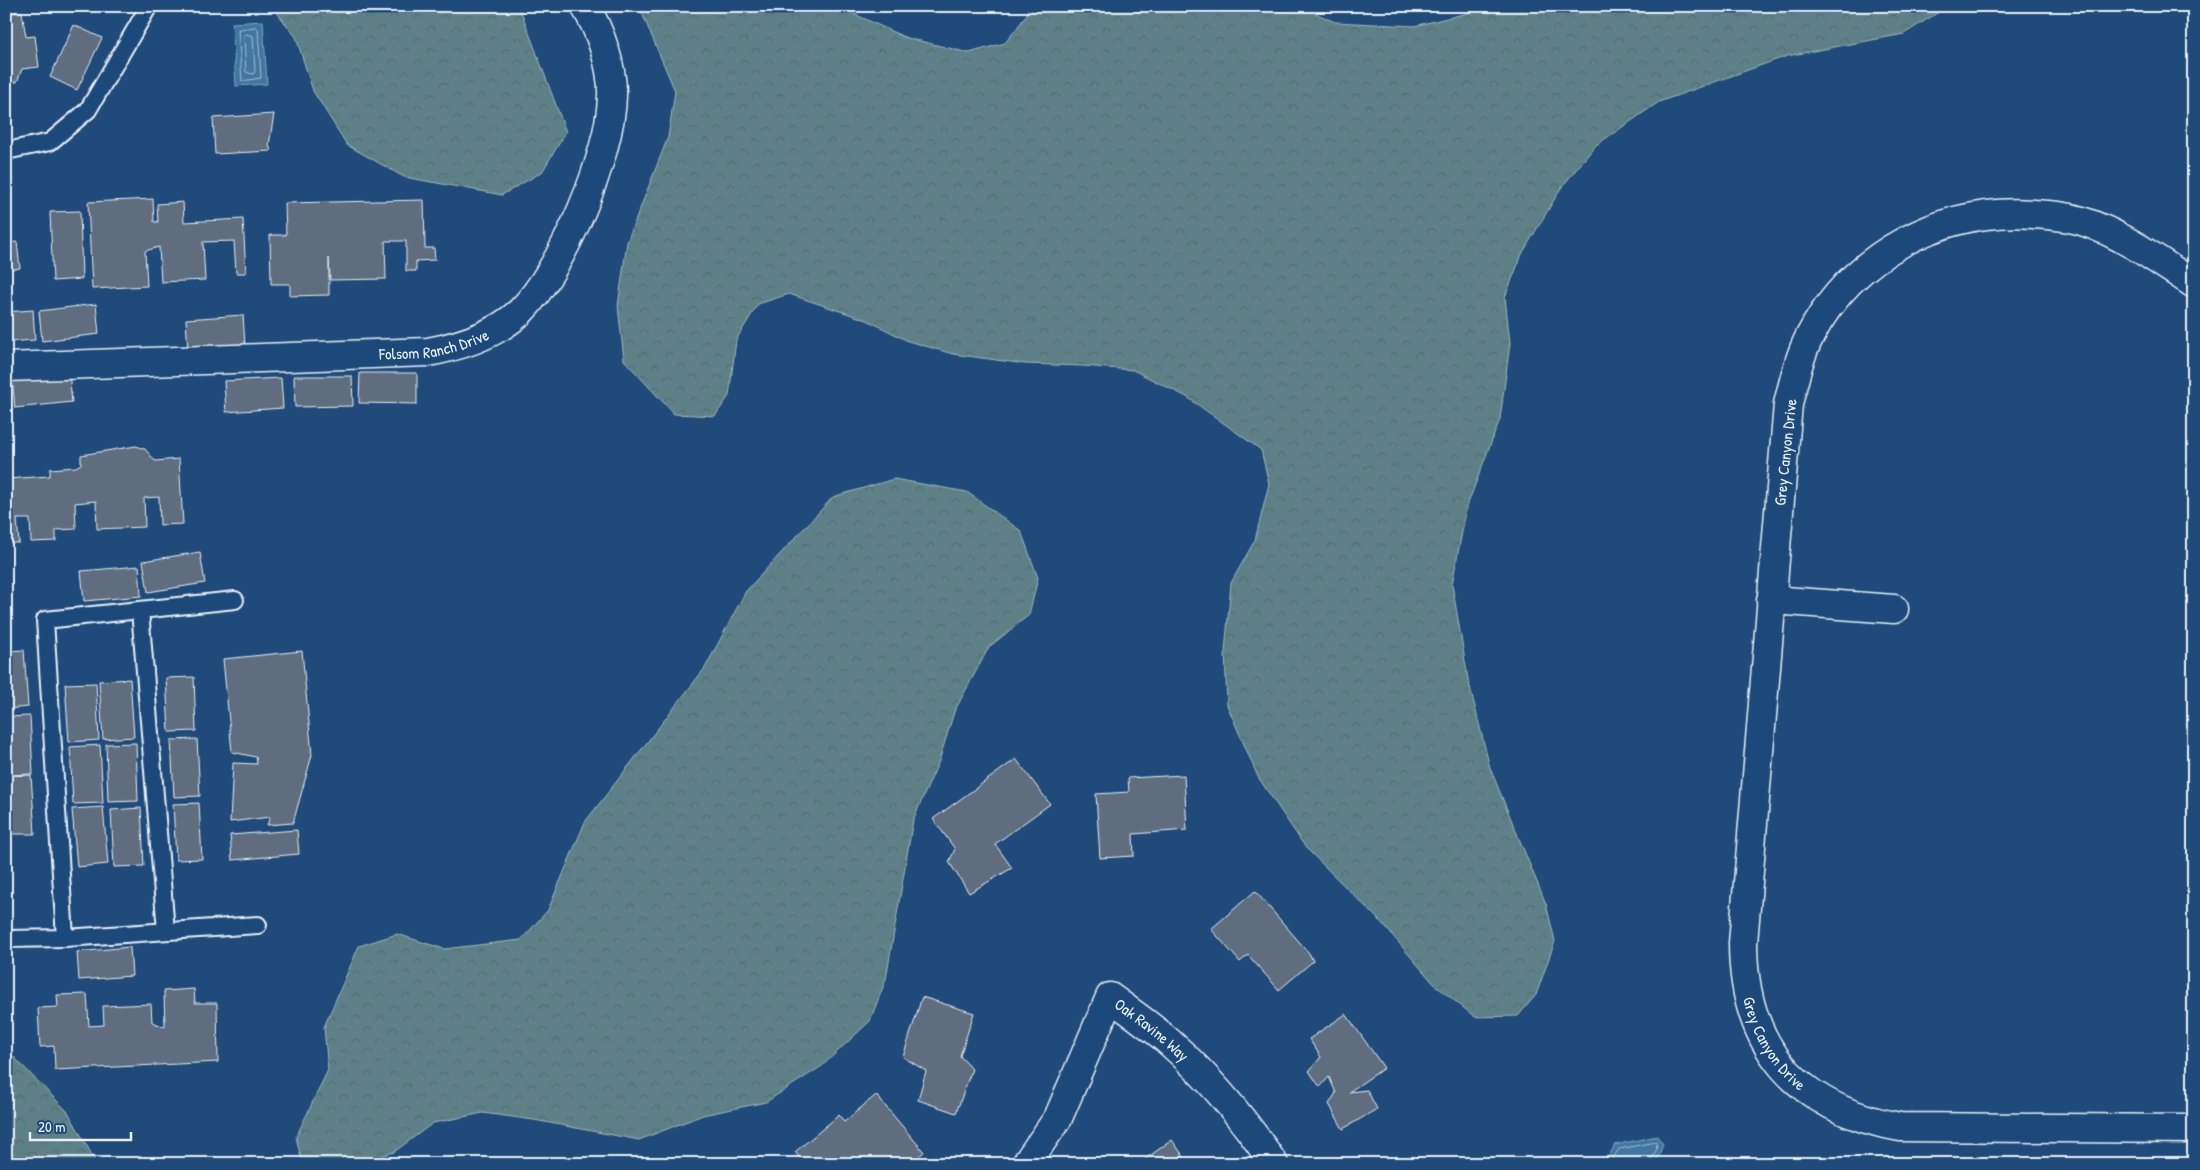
<svg xmlns="http://www.w3.org/2000/svg" width="2200" height="1170" viewBox="0 0 2200 1170" font-family="'Patrick Hand',sans-serif">
<style>
.forest{fill:url(#forest-crowns);stroke:#a2b9bf}
.water{fill:#42759f;stroke:#84a7c3}
.lines{fill:none;stroke-linecap:round;stroke-linejoin:round}
.shore{stroke:#a6bfd4;stroke-width:1}
.building{fill:#5f6d7e;stroke:#e8f1f8}
.lane-casing{stroke:#e8f1f8;stroke-width:20}
.street-casing{stroke:#e8f1f8;stroke-width:31}
.lane{stroke:#1f4a7a;stroke-width:16}
.street{stroke:#1f4a7a;stroke-width:28}
.labels{text-anchor:middle;dominant-baseline:central;stroke-width:4.5;stroke-linejoin:round;paint-order:stroke}
.street-label{font-size:16px;fill:#e8f1f8;stroke:#1f4a7a}
</style>
<defs>
<pattern id="forest-crowns" width="20" height="18" patternUnits="userSpaceOnUse" patternTransform="scale(1.25)"><rect width="20" height="18" fill="#5d8186"/><path d="M2 6a3 3 0 1 1 6 0M12 15a3 3 0 1 1 6 0" fill="none" stroke="#546a6e"/></pattern>
</defs>
<rect width="100%" height="100%" fill="#1f4a7a"/>
<filter id="ink" filterUnits="userSpaceOnUse"><feTurbulence type="fractalNoise" baseFrequency=".02" numOctaves="2"/><feDisplacementMap in="SourceGraphic" scale="10" xChannelSelector="R" yChannelSelector="G"/><feConvolveMatrix kernelMatrix="1 2 1 2 8 2 1 2 1" color-interpolation-filters="sRGB"/></filter>
<g filter="url(#ink)">
<!-- forest -->
<g class="forest">
<polygon points="272,6 519,6 566,132 542,172 502,195 404,177 347,145 313,91 296,37"/>
<polygon points="639,6 837,6 904,37 969,53 1005,43 1026,16 1029,6 1299,6 1335,22 1414,26 1476,11 1486,6 1948,6 1904,34 1787,56 1659,102 1596,145 1561,188 1522,254 1505,297 1510,343 1500,419 1467,506 1452,584 1468,679 1490,768 1546,904 1555,941 1536,995 1518,1016 1475,1017 1435,985 1380,921 1306,848 1258,777 1227,705 1225,652 1231,583 1255,540 1269,484 1261,450 1187,397 1133,370 1082,366 1025,364 953,354 908,341 867,320 789,294 758,304 736,340 729,396 715,416 674,414 624,360 618,306 627,242 668,137 675,91"/>
<polygon points="894,479 967,492 1021,531 1038,578 1029,615 989,647 954,712 939,761 913,820 886,979 870,1021 822,1066 766,1102 703,1115 639,1140 534,1120 483,1113 433,1123 394,1152 356,1164 321,1164 301,1158 296,1137 328,1070 324,1027 359,946 397,934 444,949 521,940 548,910 585,822 705,668 746,591 833,497"/>
<polygon points="6,1049 68,1112 97,1164 6,1164"/>
</g>
<!-- water -->
<g class="water">
<polygon points="263,21 267,84 236,86 232,23"/>
<polygon points="1657,1136 1663,1144 1658,1159 1652,1164 1604,1164 1615,1145"/>
</g>
<g class="lines">
<!-- shore -->
<g class="shore">
<polygon points="256,27 258,29 261,78 242,81 238,30"/>
<polygon points="246,34 253,36 255,72 253,74 246,72 244,36"/>
<polyline points="1609,1164 1619,1149 1656,1142 1657,1149 1649,1164"/>
</g>
</g>
<!-- building -->
<g class="building">
<polygon points="22,12 26,37 35,36 39,67 22,69 17,82 6,82 6,14"/>
<polygon points="74,25 102,38 77,90 50,77"/>
<polygon points="274,114 269,145 271,151 215,154 213,118"/>
<polygon points="153,199 154,222 158,222 157,204 183,202 184,222 243,219 246,273 236,273 234,241 203,242 205,280 161,282 159,247 145,251 147,286 92,289 88,202"/>
<polygon points="424,200 425,248 434,248 435,260 416,261 416,271 406,271 406,241 385,241 386,279 330,280 329,258 329,295 290,296 290,284 271,284 270,235 286,235 285,203"/>
<polygon points="80,211 82,279 53,281 50,212"/>
<polygon points="17,242 20,268 6,270 6,243"/>
<polygon points="96,304 99,334 42,341 39,311"/>
<polygon points="33,310 35,340 6,342 6,312"/>
<polygon points="243,315 245,345 188,350 186,319"/>
<polygon points="69,372 72,402 15,408 12,377"/>
<polygon points="360,373 417,373 417,404 359,403"/>
<polygon points="294,376 352,376 353,406 295,407"/>
<polygon points="281,378 283,408 226,412 224,381"/>
<polygon points="136,446 145,449 155,461 179,459 183,524 160,525 159,497 144,498 145,527 97,529 96,501 75,503 76,529 56,530 56,541 31,542 30,519 17,519 19,543 6,543 6,479 50,476 50,469 76,467 81,464 81,455"/>
<polygon points="200,552 205,583 148,592 143,561"/>
<polygon points="139,566 141,596 84,601 81,571"/>
<polygon points="24,650 28,707 6,709 6,651"/>
<polygon points="302,651 312,755 293,823 267,825 270,817 230,822 233,763 257,764 256,757 232,752 223,659"/>
<polygon points="194,677 196,731 169,732 166,678"/>
<polygon points="130,679 134,737 103,739 99,681"/>
<polygon points="96,683 99,740 69,742 65,684"/>
<polygon points="30,716 33,774 6,775 6,717"/>
<polygon points="197,739 200,796 174,797 171,740"/>
<polygon points="136,743 138,801 108,802 106,744"/>
<polygon points="100,745 103,803 73,804 70,747"/>
<polygon points="1016,759 1050,804 995,844 1012,868 969,893 949,862 955,849 933,819"/>
<polygon points="31,775 35,834 6,834 6,776"/>
<polygon points="1184,775 1187,830 1133,834 1134,856 1100,858 1096,794 1129,792 1128,778"/>
<polygon points="199,803 202,859 176,860 173,804"/>
<polygon points="103,807 108,864 77,867 72,809"/>
<polygon points="141,808 144,866 114,867 111,810"/>
<polygon points="297,830 299,854 232,860 230,835"/>
<polygon points="1255,891 1309,953 1313,961 1279,990 1248,955 1240,962 1211,929"/>
<polygon points="130,947 132,976 79,980 77,952"/>
<polygon points="194,989 195,1003 217,1003 218,1062 55,1070 54,1046 40,1047 38,1008 58,1007 57,995 87,994 89,1026 104,1025 103,1006 151,1004 152,1022 165,1027 164,991"/>
<polygon points="922,997 974,1013 960,1056 972,1069 956,1113 918,1100 926,1071 903,1057"/>
<polygon points="1346,1014 1384,1068 1349,1092 1367,1090 1377,1109 1343,1129 1329,1104 1336,1093 1329,1077 1320,1087 1309,1071 1321,1057 1309,1039"/>
<polygon points="876,1095 924,1152 910,1164 805,1164 795,1152 839,1115 844,1122"/>
<polygon points="1172,1140 1189,1164 1138,1164"/>
</g>
<g class="lines">
<defs>
<g id="lane">
<polyline points="6,151 50,142 88,110 149,6"/>
<polyline points="140,610 166,931"/>
<polyline points="65,938 258,925"/>
<polyline points="6,939 65,938 45,620 235,600"/>
</g>
<g id="street">
<path id="s1" d="M 2194,284 C 2157,260 2124,235 2082,221 C 2066,216 2050,215 2033,214 C 1943,207 1853,254 1810,336 C 1799,357 1794,380 1788,404 L 1743,943 C 1743,1047 1798,1109 1900,1127 L 2194,1129"/>
<path id="s2" d="M 6,367 L 428,352 C 460,346 497,334 521,311 C 562,270 611,155 612,96 C 613,67 600,30 585,6"/>
<polyline points="1771,600 1894,609"/>
<path id="s3" d="M 1026,1164 L 1058,1118 L 1110,997 C 1129,1011 1150,1025 1168,1041 C 1209,1077 1244,1119 1274,1164"/>
</g>
</defs>
<!-- lane casing -->
<use href="#lane" class="lane-casing"/>
<!-- street casing -->
<use href="#street" class="street-casing"/>
<!-- lane -->
<use href="#lane" class="lane"/>
<!-- street -->
<use href="#street" class="street"/>
</g>
</g>
<g class="labels">
<!-- street labels -->
<g class="street-label">
<text stroke="none"><textPath href="#s2" startOffset="429">Folsom Ranch Drive</textPath></text>
<text transform="translate(1785 452) rotate(-84)">Grey Canyon Drive</text>
<text stroke="none"><textPath href="#s3" startOffset="241">Oak Ravine Way</textPath></text>
<text stroke="none"><textPath href="#s1" startOffset="1168">Grey Canyon Drive</textPath></text>
</g>
</g>
<!-- margin -->
<rect width="2200" height="1170" fill="none" stroke="#1f4a7a" stroke-width="25"/>
<rect x="12" y="12" width="2175" height="1145" fill="none" stroke="#e8f1f8" stroke-width="2" filter="url(#ink)"/>
<!-- scale -->
<path d="M30 1132v8h101v-8" fill="none" stroke="#e8f1f8" stroke-width="2.5"/>
<text x="38" y="1132" font-size="15" fill="#e8f1f8" stroke="#1f4a7a" stroke-width="4" paint-order="stroke">20 m</text>
</svg>
